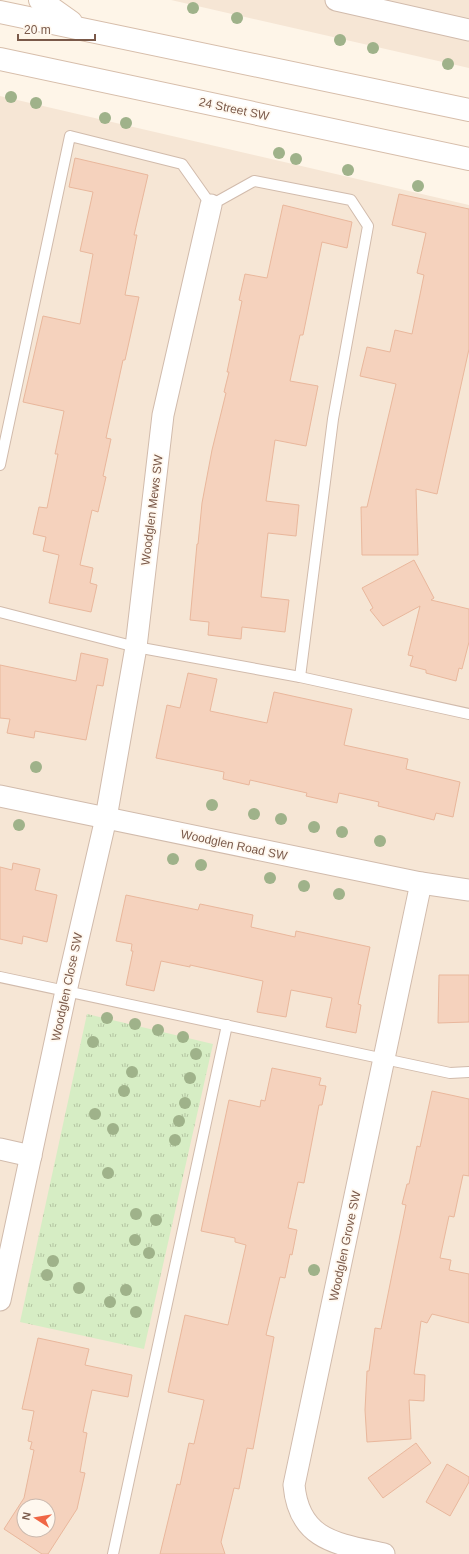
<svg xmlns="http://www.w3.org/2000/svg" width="469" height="1554" viewBox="0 0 469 1554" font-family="Arial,sans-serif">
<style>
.residential{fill:#f6e6d5;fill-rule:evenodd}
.park{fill:url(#park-tufts)}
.building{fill:#f5d2bd;stroke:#e9b79c;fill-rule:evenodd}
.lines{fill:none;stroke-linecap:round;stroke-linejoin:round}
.service-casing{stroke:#d1bbac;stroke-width:12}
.minor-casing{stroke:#d1bbac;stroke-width:23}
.secondary-casing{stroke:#d7beab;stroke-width:24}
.service{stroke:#fff;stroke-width:10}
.minor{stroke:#fff;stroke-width:21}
.secondary{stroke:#fff;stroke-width:22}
.tree{fill:#9fb28a}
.labels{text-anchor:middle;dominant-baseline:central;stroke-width:3.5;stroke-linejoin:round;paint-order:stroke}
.street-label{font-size:12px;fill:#7a5949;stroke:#fff8ef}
</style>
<defs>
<pattern id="park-tufts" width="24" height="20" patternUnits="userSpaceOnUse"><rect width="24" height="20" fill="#d6edc4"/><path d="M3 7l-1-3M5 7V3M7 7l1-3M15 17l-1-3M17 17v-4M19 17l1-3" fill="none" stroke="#b3c3a1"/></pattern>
</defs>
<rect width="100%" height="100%" fill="#fef5e8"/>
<!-- residential -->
<g class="residential">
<polygon points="171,0 469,0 469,68"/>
<path d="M 0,96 L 469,205 L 469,1554 L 0,1554 ZM 24,1506 L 48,1506 L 48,1530 L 24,1530 Z"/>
</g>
<!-- park -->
<polygon class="park" points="87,1014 213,1044 144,1349 20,1322"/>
<!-- building -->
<g class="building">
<polygon points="75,158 148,175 134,235 137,235 125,295 139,297 125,360 123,360 106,438 111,439 103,476 106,477 98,512 92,510 80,565 93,568 90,583 97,585 91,612 49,603 59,555 43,551 46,537 33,534 39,507 47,508 58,454 55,454 64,411 23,402 43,316 80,324 93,254 80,251 93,192 69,187"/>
<polygon points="399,194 469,209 469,349 437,494 416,489 418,555 362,555 361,507 367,507 396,384 360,376 367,347 390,352 395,330 412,334 424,275 417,273 426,233 392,225"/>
<polygon points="283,205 352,222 347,248 322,242 303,335 300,335 290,381 318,386 306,446 275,440 266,501 299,505 296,536 268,533 261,597 289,600 285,632 242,627 241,639 208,635 209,622 190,620 197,544 198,544 202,503 212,450 226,393 224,392 229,372 227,372 242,301 239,300 245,274 267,278"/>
<polygon points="414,560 434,598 431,600 469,609 469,642 462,669 459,668 456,681 426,673 426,670 410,666 413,656 408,655 420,606 383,626 370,610 373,608 362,588"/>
<polygon points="81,653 108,659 103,686 97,685 86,740 35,731 34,738 7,733 10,719 0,718 0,665 76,681"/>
<polygon points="188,673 217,679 210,711 267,723 274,692 352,709 344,745 408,759 406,769 460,782 453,817 436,813 434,820 378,806 379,802 339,793 337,803 306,796 307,793 250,780 249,785 223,779 224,772 156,758 167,705 180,708"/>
<polygon points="13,863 40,869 35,890 57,895 47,942 23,936 22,944 0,939 0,867 12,870"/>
<polygon points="126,895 198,910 200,904 253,915 251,927 295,937 296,931 370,947 358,1004 361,1005 356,1033 326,1027 332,998 291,990 286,1017 257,1012 263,981 190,965 190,967 161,961 154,991 126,985 133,951 131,951 132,944 116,941"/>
<polygon points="439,975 469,975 469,1022 438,1023"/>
<polygon points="272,1068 321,1078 319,1085 326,1086 322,1105 319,1105 304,1183 298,1182 288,1228 297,1230 292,1255 290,1254 285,1278 280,1277 266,1335 274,1337 253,1449 247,1448 239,1489 234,1488 221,1542 225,1554 160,1554 177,1484 180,1485 189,1443 194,1444 204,1400 168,1392 185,1315 228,1325 246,1245 235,1242 235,1238 201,1231 229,1100 260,1107 261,1100 265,1101"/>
<polygon points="432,1091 469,1099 469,1176 463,1175 454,1217 449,1216 440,1258 451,1260 449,1270 469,1274 469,1323 432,1314 427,1323 421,1321 414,1374 425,1375 424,1401 409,1400 411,1439 367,1442 365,1410 367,1371 369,1371 375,1328 381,1329 406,1205 402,1204 407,1184 409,1184 417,1146 420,1147"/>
<path d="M 38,1338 L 89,1349 L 85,1365 L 132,1375 L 128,1397 L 92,1390 L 83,1432 L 87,1433 L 80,1472 L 85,1473 L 77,1509 L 48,1554 L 42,1554 L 4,1529 L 24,1498 L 34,1450 L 30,1449 L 32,1442 L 28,1441 L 34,1411 L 22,1409 ZM 24,1506 L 48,1506 L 48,1530 L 24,1530 Z"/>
<polygon points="416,1443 431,1463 383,1498 368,1478"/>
<polygon points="447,1464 469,1477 469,1482 450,1516 426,1502"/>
</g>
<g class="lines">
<defs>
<g id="service">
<polyline points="0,465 70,136 182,164 211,205 254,181 351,200 368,226 333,419 300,677"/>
<polyline points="0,612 136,647 300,677 469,714"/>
<polyline points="0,977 450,1073 469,1072"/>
<polyline points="113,1554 227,1025"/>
</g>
<g id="minor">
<polyline points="336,0 469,30"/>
<polyline points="0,796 421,883 469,890"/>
<polyline points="0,1149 31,1156"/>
<polyline points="0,1300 66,991 106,818 136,647 163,415 211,205"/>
<path d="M 384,1554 C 338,1544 299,1541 294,1485 L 421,883"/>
</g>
<g id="secondary">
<polyline points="40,0 71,22"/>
<polyline points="0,12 469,110"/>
<polyline points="0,59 469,159"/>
</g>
</defs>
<!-- service casing -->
<use href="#service" class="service-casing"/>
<!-- minor casing -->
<use href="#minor" class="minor-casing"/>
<!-- secondary casing -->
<use href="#secondary" class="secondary-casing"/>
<!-- service -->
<use href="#service" class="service"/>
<!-- minor -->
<use href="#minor" class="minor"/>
<!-- secondary -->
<use href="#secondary" class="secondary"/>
</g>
<!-- trees -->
<g class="tree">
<circle cx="193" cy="8" r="6"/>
<circle cx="237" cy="18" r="6"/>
<circle cx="340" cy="40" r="6"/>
<circle cx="373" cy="48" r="6"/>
<circle cx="448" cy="64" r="6"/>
<circle cx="11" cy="97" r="6"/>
<circle cx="36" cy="103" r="6"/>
<circle cx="105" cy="118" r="6"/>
<circle cx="126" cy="123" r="6"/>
<circle cx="279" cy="153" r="6"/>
<circle cx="296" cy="159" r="6"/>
<circle cx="348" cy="170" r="6"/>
<circle cx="418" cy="186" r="6"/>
<circle cx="36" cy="767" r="6"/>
<circle cx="212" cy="805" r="6"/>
<circle cx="254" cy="814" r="6"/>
<circle cx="281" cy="819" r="6"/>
<circle cx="19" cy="825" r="6"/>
<circle cx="314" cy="827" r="6"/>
<circle cx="342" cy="832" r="6"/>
<circle cx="380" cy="841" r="6"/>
<circle cx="173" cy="859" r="6"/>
<circle cx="201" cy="865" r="6"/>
<circle cx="270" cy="878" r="6"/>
<circle cx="304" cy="886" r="6"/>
<circle cx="339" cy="894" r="6"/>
<circle cx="107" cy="1018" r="6"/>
<circle cx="135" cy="1024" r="6"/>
<circle cx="158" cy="1030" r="6"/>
<circle cx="183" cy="1037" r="6"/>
<circle cx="93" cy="1042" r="6"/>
<circle cx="196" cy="1054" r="6"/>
<circle cx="132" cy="1072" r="6"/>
<circle cx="190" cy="1078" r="6"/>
<circle cx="124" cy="1091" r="6"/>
<circle cx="185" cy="1103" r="6"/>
<circle cx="95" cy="1114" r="6"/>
<circle cx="179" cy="1121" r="6"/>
<circle cx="113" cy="1129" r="6"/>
<circle cx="175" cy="1140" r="6"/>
<circle cx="108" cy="1173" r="6"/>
<circle cx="136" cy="1214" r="6"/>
<circle cx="156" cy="1220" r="6"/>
<circle cx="135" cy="1240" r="6"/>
<circle cx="149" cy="1253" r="6"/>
<circle cx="53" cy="1261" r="6"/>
<circle cx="314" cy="1270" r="6"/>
<circle cx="47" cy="1275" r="6"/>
<circle cx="79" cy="1288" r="6"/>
<circle cx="126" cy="1290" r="6"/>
<circle cx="110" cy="1302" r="6"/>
<circle cx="136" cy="1312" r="6"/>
</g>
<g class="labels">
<!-- street labels -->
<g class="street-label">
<text transform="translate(234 109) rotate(12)">24 Street SW</text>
<text transform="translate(152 510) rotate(-83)">Woodglen Mews SW</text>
<text transform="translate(234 845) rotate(12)">Woodglen Road SW</text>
<text transform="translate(67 987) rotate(-78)">Woodglen Close SW</text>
<text transform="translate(345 1246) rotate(-78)">Woodglen Grove SW</text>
</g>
</g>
<!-- north arrow -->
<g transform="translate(36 1518) rotate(282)"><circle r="19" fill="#fff8ef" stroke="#cab8ad"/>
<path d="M0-3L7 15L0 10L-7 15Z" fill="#f06645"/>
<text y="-6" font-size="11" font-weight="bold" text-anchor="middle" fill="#7a5949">N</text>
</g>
<!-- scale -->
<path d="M18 34v6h77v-6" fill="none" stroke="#7a5949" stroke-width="2"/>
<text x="24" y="34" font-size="12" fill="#7a5949" stroke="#fff8ef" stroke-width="3" paint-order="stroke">20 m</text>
</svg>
